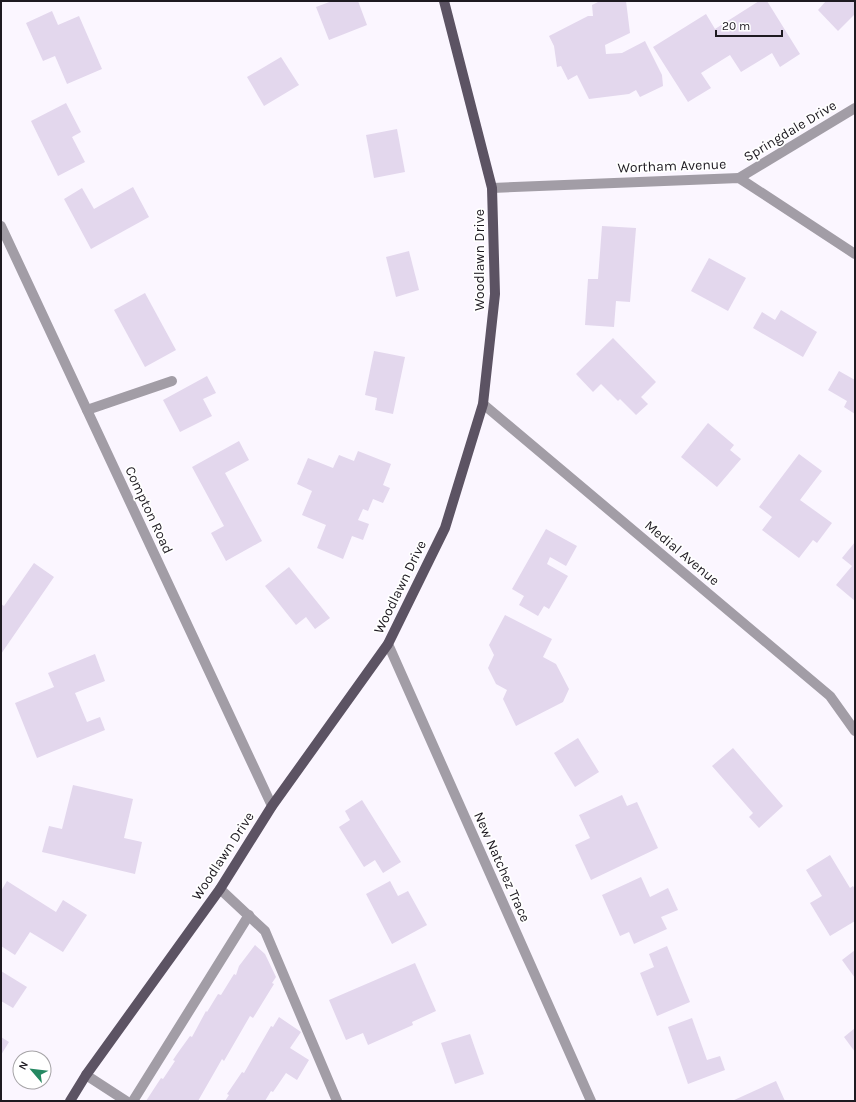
<svg xmlns="http://www.w3.org/2000/svg" width="856" height="1102" viewBox="0 0 856 1102" font-family="Karla,sans-serif">
<style>
.building{fill:#e3d7ed}
.lines{fill:none;stroke-linecap:round;stroke-linejoin:round}
.minor{stroke:#a29da6;stroke-width:10}
.major{stroke:#5c5363;stroke-width:10}
.labels{text-anchor:middle;dominant-baseline:central;stroke-width:3.5;stroke-linejoin:round;paint-order:stroke}
.street-label{font-size:14px;fill:#1e1a21;stroke:#fff}
</style>
<rect width="100%" height="100%" fill="#fbf6ff"/>
<!-- building -->
<g class="building">
<polygon points="332,1 358,1 367,25 329,40 316,7"/>
<polygon points="600,1 626,1 630,33 605,45 606,54 622,53 645,41 662,75 663,86 640,97 636,90 629,94 589,99 577,75 568,80 561,66 557,67 554,46 549,36 588,16 593,16 592,5"/>
<polygon points="759,1 767,1 800,54 780,67 772,53 741,72 730,55 701,73 711,88 688,102 653,47 706,14 715,29"/>
<polygon points="826,1 855,1 855,14 838,31 818,10"/>
<polygon points="52,11 58,25 79,16 102,69 67,84 55,56 43,61 26,23"/>
<polygon points="281,57 299,85 264,106 247,77"/>
<polygon points="66,103 81,132 72,137 85,162 58,176 31,121"/>
<polygon points="397,129 405,172 374,178 366,135"/>
<polygon points="133,187 149,217 91,249 64,199 82,188 94,209"/>
<polygon points="602,226 636,228 630,302 616,301 614,327 585,325 588,279 598,279"/>
<polygon points="409,251 419,290 396,297 386,257"/>
<polygon points="709,258 746,278 728,311 691,291"/>
<polygon points="145,293 176,350 145,367 114,310"/>
<polygon points="781,310 817,332 803,357 753,328 762,312 775,320"/>
<polygon points="613,338 656,382 641,397 648,404 636,415 620,399 618,401 601,384 593,392 576,374"/>
<polygon points="374,351 405,357 393,414 375,410 377,398 365,395"/>
<polygon points="839,371 855,380 855,414 844,407 847,401 828,390"/>
<polygon points="207,376 216,393 203,399 212,416 180,432 163,400"/>
<polygon points="708,423 734,445 730,450 741,459 717,487 681,457"/>
<polygon points="239,441 249,460 225,473 262,541 226,561 211,533 224,526 192,467"/>
<polygon points="358,451 391,464 383,485 390,488 383,503 373,499 368,511 363,509 358,520 369,524 363,540 352,536 343,559 317,548 326,525 302,515 312,491 297,484 308,458 333,468 339,455 354,461"/>
<polygon points="799,454 822,471 800,500 832,523 817,543 813,540 799,558 762,530 772,517 759,507"/>
<polygon points="546,529 577,546 566,566 550,557 547,564 568,576 549,609 544,606 538,616 519,605 524,596 512,589"/>
<polygon points="855,542 855,601 836,585 852,566 842,558"/>
<polygon points="34,563 54,577 1,654 1,604 4,606"/>
<polygon points="289,567 330,618 315,629 306,617 296,625 265,586"/>
<polygon points="505,615 552,639 543,657 556,664 569,689 563,702 516,726 503,699 507,690 496,684 488,668 494,655 489,645"/>
<polygon points="95,654 105,681 75,693 87,722 100,717 105,730 37,758 15,703 54,687 48,673"/>
<polygon points="578,738 599,772 575,787 554,753"/>
<polygon points="733,748 783,806 759,828 749,817 753,813 712,766"/>
<polygon points="73,785 133,799 124,838 142,842 135,874 42,852 49,826 62,829"/>
<polygon points="622,795 627,806 637,802 658,848 591,880 575,845 590,838 579,815"/>
<polygon points="362,800 401,862 383,873 375,860 364,867 339,827 350,820 345,811"/>
<polygon points="830,855 850,888 853,886 855,889 855,921 830,936 810,903 822,896 806,870"/>
<polygon points="641,877 650,897 668,888 678,910 661,917 667,929 634,944 629,932 620,936 602,895"/>
<polygon points="7,881 56,912 63,900 87,915 63,952 30,932 15,955 1,946 1,891"/>
<polygon points="390,881 398,896 408,891 427,925 392,944 366,894"/>
<polygon points="255,945 265,954 276,977 272,983 274,984 253,1018 250,1016 224,1061 222,1059 198,1101 146,1101 161,1078 163,1079 175,1061 173,1060 177,1054 190,1036 192,1037 206,1011 207,1012 218,994 221,995 234,974 236,975 239,966"/>
<polygon points="667,946 690,1002 657,1016 640,973 654,967 649,954"/>
<polygon points="855,950 855,978 842,960"/>
<polygon points="415,963 436,1011 412,1022 413,1025 368,1045 363,1033 346,1040 329,1000"/>
<polygon points="1,971 27,987 13,1008 1,1001"/>
<polygon points="279,1017 301,1032 290,1048 309,1060 297,1080 286,1073 273,1092 271,1091 265,1101 225,1101 229,1095 227,1094 242,1072 244,1073 271,1026 273,1027"/>
<polygon points="692,1018 707,1060 720,1056 725,1070 688,1084 668,1027"/>
<polygon points="855,1028 855,1052 844,1037"/>
<polygon points="470,1034 484,1074 455,1084 441,1043"/>
<polygon points="1,1037 9,1042 1,1055"/>
<polygon points="776,1081 785,1101 732,1101"/>
</g>
<g class="lines">
<!-- minor -->
<g class="minor">
<polyline points="739,178 855,108"/>
<polyline points="492,188 739,178 855,254"/>
<polyline points="1,226 272,806"/>
<polyline points="483,404 830,696 855,731"/>
<polyline points="87,410 172,381"/>
<polyline points="388,644 591,1101"/>
<polyline points="220,889 265,931 337,1101"/>
<polyline points="86,1075 126,1101"/>
<polyline points="133,1101 249,915"/>
</g>
<!-- major -->
<polyline class="major" points="70,1101 86,1075 220,889 272,806 388,644 445,528 483,404 495,294 492,188 444,1"/>
</g>
<g class="labels">
<!-- street labels -->
<g class="street-label">
<text transform="translate(790 131) rotate(-31)">Springdale Drive</text>
<text transform="translate(672 166) rotate(-2)">Wortham Avenue</text>
<text transform="translate(479 260) rotate(-90)">Woodlawn Drive</text>
<text transform="translate(149 510) rotate(65)">Compton Road</text>
<text transform="translate(682 553) rotate(40)">Medial Avenue</text>
<text transform="translate(400 587) rotate(-64)">Woodlawn Drive</text>
<text transform="translate(223 856) rotate(-57)">Woodlawn Drive</text>
<text transform="translate(502 867) rotate(66)">New Natchez Trace</text>
</g>
</g>
<!-- border -->
<rect width="856" height="1102" fill="none" stroke="#1e1a21" stroke-width="4"/>
<!-- north arrow -->
<g transform="translate(32 1070) rotate(298)"><circle r="19" fill="#ffffff" stroke="#a5a3a6"/>
<path d="M0-3L7 15L0 10L-7 15Z" fill="#258862"/>
<text y="-6" font-size="11" font-weight="bold" text-anchor="middle" fill="#1e1a21">N</text>
</g>
<!-- scale -->
<path d="M716 30v6h66v-6" fill="none" stroke="#1e1a21" stroke-width="2"/>
<text x="722" y="30" font-size="12" fill="#1e1a21" stroke="#ffffff" stroke-width="3" paint-order="stroke">20 m</text>
</svg>
